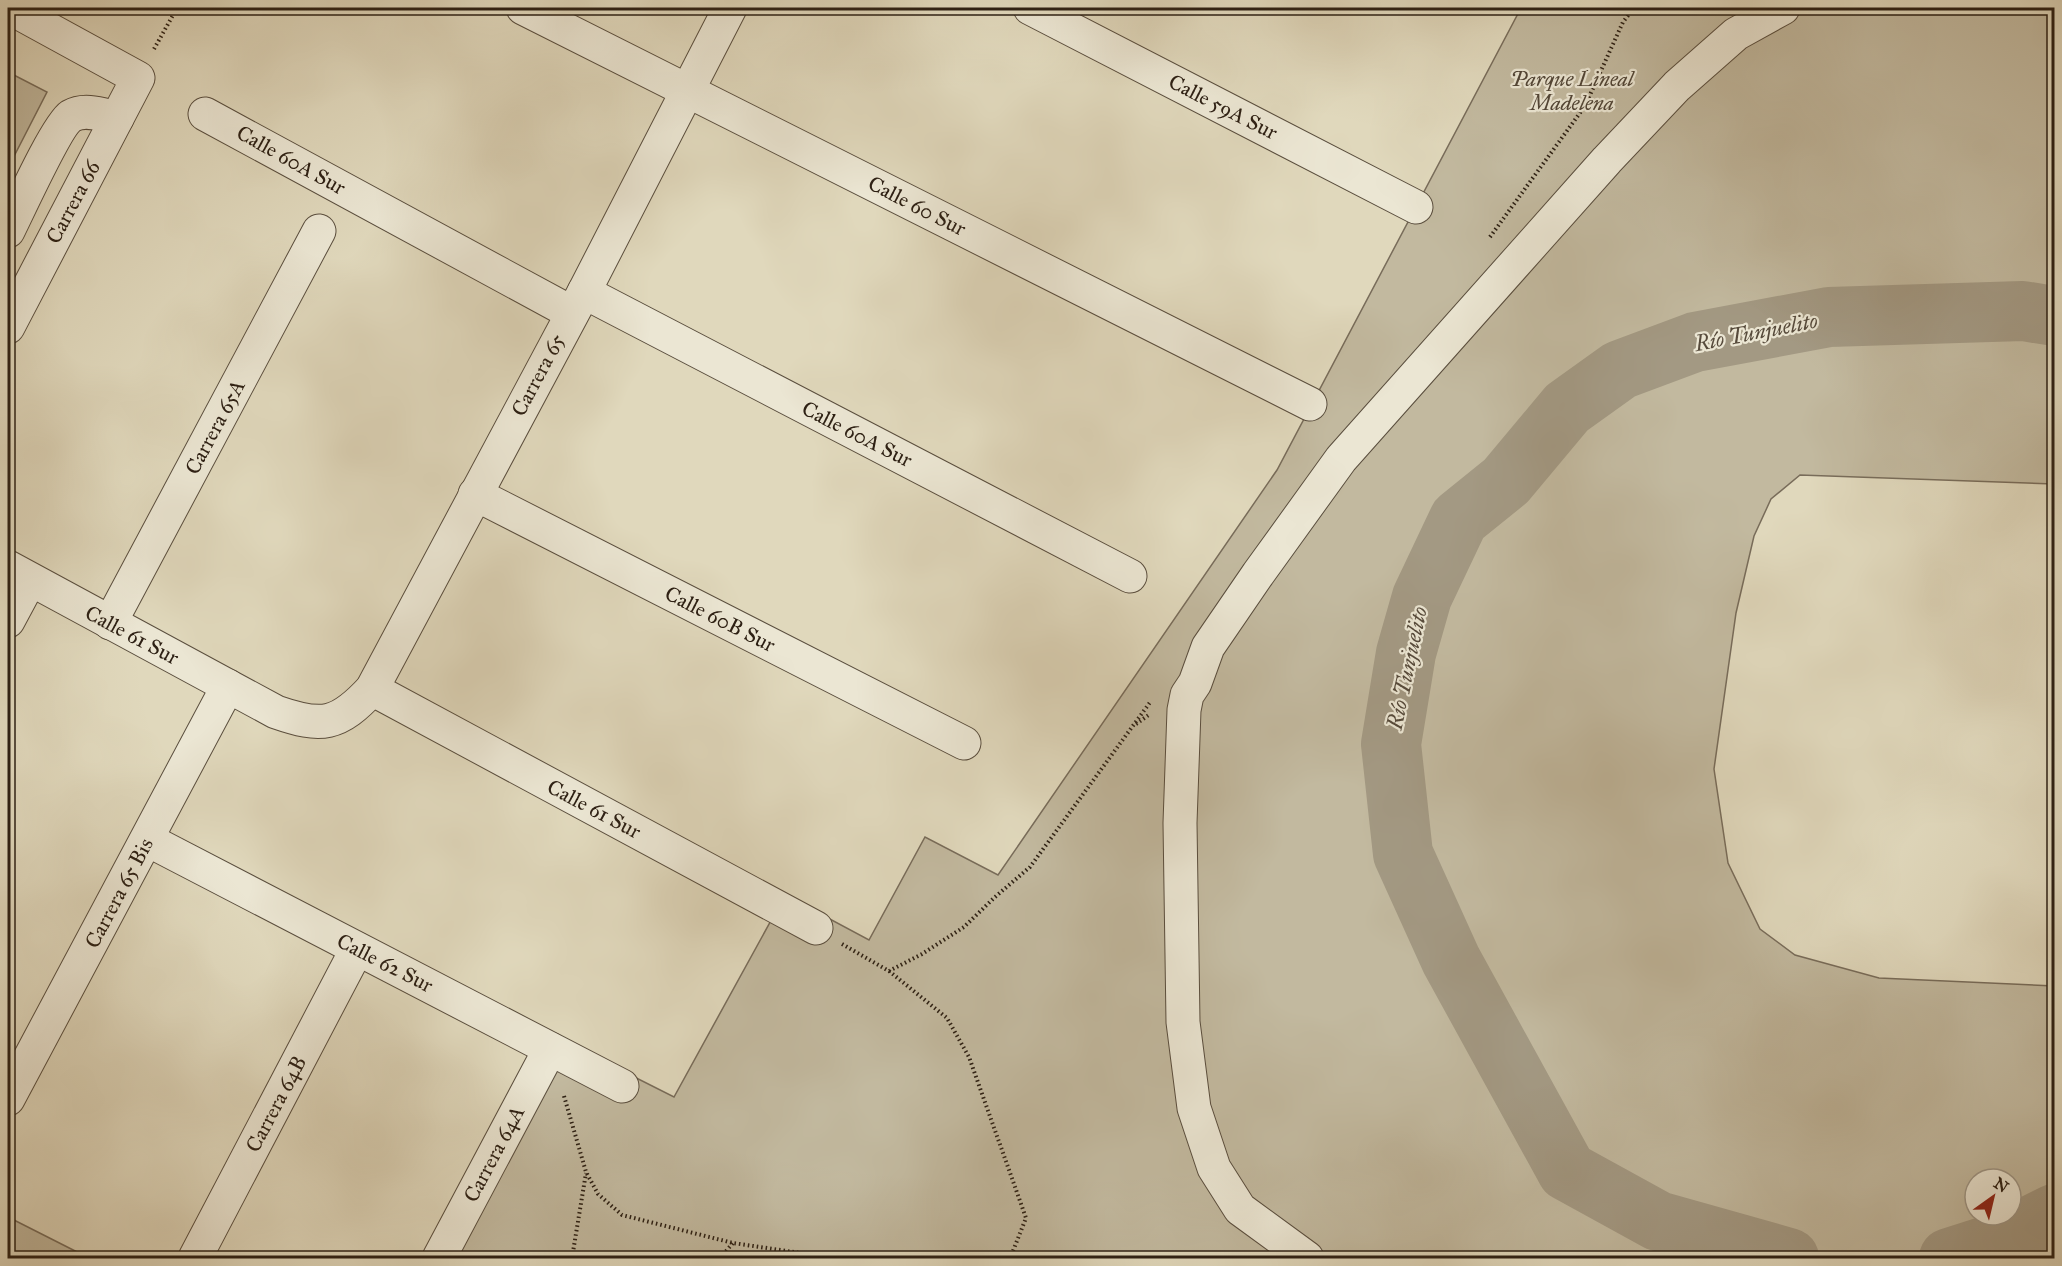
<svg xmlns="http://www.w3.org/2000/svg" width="2062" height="1266" viewBox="0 0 2062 1266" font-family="'IM FELL Great Primer',serif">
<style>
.green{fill:#c2b99f;stroke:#786c5a;stroke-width:1.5;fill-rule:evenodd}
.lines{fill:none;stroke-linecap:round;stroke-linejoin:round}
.river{stroke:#a39983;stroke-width:60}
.minor-casing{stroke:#5a4e3e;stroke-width:35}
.path{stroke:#2d2014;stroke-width:4;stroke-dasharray:1.5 3;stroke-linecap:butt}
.minor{stroke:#ebe6d3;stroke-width:33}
.labels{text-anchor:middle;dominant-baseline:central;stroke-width:4.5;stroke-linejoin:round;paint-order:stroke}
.park-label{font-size:21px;font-style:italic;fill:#524637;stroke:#ebe6d3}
.street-label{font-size:21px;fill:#2d2014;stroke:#ebe6d3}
.water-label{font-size:22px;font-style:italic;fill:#564a3b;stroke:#ebe6d3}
</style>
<rect width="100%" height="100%" fill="#e0d8bc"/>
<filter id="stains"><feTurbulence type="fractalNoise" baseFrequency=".00333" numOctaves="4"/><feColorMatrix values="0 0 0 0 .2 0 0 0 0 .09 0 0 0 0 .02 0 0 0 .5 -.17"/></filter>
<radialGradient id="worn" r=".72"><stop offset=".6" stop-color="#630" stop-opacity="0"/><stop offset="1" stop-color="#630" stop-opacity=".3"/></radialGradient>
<!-- green -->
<g class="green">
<path d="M 1521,8 L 2054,8 L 2054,484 L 1800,475 L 1771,499 L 1754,536 L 1736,613 L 1714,769 L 1728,863 L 1760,929 L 1795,955 L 1879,978 L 2054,986 L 2054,1258 L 750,1258 L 730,1253 L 725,1258 L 449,1258 L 563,1041 L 674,1097 L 785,895 L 869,940 L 925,837 L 998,875 L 1277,470 ZM 1975,1179 L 2011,1179 L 2011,1215 L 1975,1215 Z"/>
<polygon points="8,72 47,92 8,168"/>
<polygon points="8,1217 89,1258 8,1258"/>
</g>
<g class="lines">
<!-- river -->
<g class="river">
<polyline points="1789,1258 1658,1221 1567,1171 1451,960 1403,854 1391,744 1406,653 1422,597 1459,519 1506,481 1567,408 1620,370 1695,342 1829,317 2023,311 2054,316"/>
<polyline points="1949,1258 1996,1243 2054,1214"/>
</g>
<defs>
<g id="minor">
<polyline points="523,8 1310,404"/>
<polyline points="1030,8 1416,207"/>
<polyline points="205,114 572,313"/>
<path d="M 8,231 C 18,211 57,125 71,116 C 85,108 103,115 117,118"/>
<polyline points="584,292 1130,576"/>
<polyline points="8,327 138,78 10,8"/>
<polyline points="475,494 964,743"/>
<path d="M 8,567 L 276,712 C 322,728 338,726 372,689 L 584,292 L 730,8"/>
<polyline points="8,621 30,580"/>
<polyline points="110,623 319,231"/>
<polyline points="372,689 816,928"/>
<polyline points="148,840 622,1086"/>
<polyline points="8,1099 228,686"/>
<polyline points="195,1258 357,949"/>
<polyline points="439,1258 550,1049"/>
<polyline points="1307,1258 1240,1209 1214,1168 1194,1108 1183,1022 1180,823 1184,710 1187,695 1195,683 1208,647 1258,574 1341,459 1607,160 1677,86 1736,34 1783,8"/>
</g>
</defs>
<!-- minor casing -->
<use href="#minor" class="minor-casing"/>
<!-- path -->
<g class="path">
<polyline points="154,49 177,8"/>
<polyline points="1490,237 1585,106 1623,22 1634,8"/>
<polyline points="1136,724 1150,714"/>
<polyline points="842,944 889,971 922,954 964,927 995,897 1030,867 1151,701"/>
<polyline points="889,971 947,1018 969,1057 1026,1218 1013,1251 1007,1258"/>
<polyline points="564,1096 586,1172 598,1194 622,1215 733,1243 834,1258"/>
<polyline points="572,1258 586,1173"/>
<polyline points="720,1258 733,1243"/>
</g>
<!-- minor -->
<use href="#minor" class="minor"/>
</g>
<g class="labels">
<!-- park labels -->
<g class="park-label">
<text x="1572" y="79">Parque Lineal<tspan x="1572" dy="24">Madelena</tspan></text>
</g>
<!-- street labels -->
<g class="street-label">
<text transform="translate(1223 107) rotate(27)">Calle 59A Sur</text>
<text transform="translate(291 160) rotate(29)">Calle 60A Sur</text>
<text transform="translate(73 202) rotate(-62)">Carrera 66</text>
<text transform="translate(917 206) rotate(27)">Calle 60 Sur</text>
<text transform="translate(538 375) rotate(-62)">Carrera 65</text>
<text transform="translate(215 427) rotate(-62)">Carrera 65A</text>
<text transform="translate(857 434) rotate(27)">Calle 60A Sur</text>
<text transform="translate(720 619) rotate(27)">Calle 60B Sur</text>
<text transform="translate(132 635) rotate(28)">Calle 61 Sur</text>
<text transform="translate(594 809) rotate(28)">Calle 61 Sur</text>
<text transform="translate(119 893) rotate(-62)">Carrera 65 Bis</text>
<text transform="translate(385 963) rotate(27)">Calle 62 Sur</text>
<text transform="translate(276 1104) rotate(-62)">Carrera 64B</text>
<text transform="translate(494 1154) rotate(-62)">Carrera 64A</text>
</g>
<!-- water labels -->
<g class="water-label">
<text transform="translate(1756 332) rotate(-11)">Río Tunjuelito</text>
<text transform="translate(1407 668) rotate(-78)">Río Tunjuelito</text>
</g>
</g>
<!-- margin -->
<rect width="2062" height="1266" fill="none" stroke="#e0d8bc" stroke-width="30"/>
<rect x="9" y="9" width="2044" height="1248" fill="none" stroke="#2d2014" stroke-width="3"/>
<rect x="15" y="15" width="2032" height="1236" fill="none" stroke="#2d2014" stroke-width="1.5"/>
<!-- north arrow -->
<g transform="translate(1993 1197) rotate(34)"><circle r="28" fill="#ebe6d3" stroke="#9f9787" stroke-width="1.5"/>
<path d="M0-4.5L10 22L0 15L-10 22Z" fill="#8f2418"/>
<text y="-9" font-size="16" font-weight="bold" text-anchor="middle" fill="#2d2014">N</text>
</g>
<rect width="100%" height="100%" filter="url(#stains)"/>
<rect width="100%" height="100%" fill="url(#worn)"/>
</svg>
